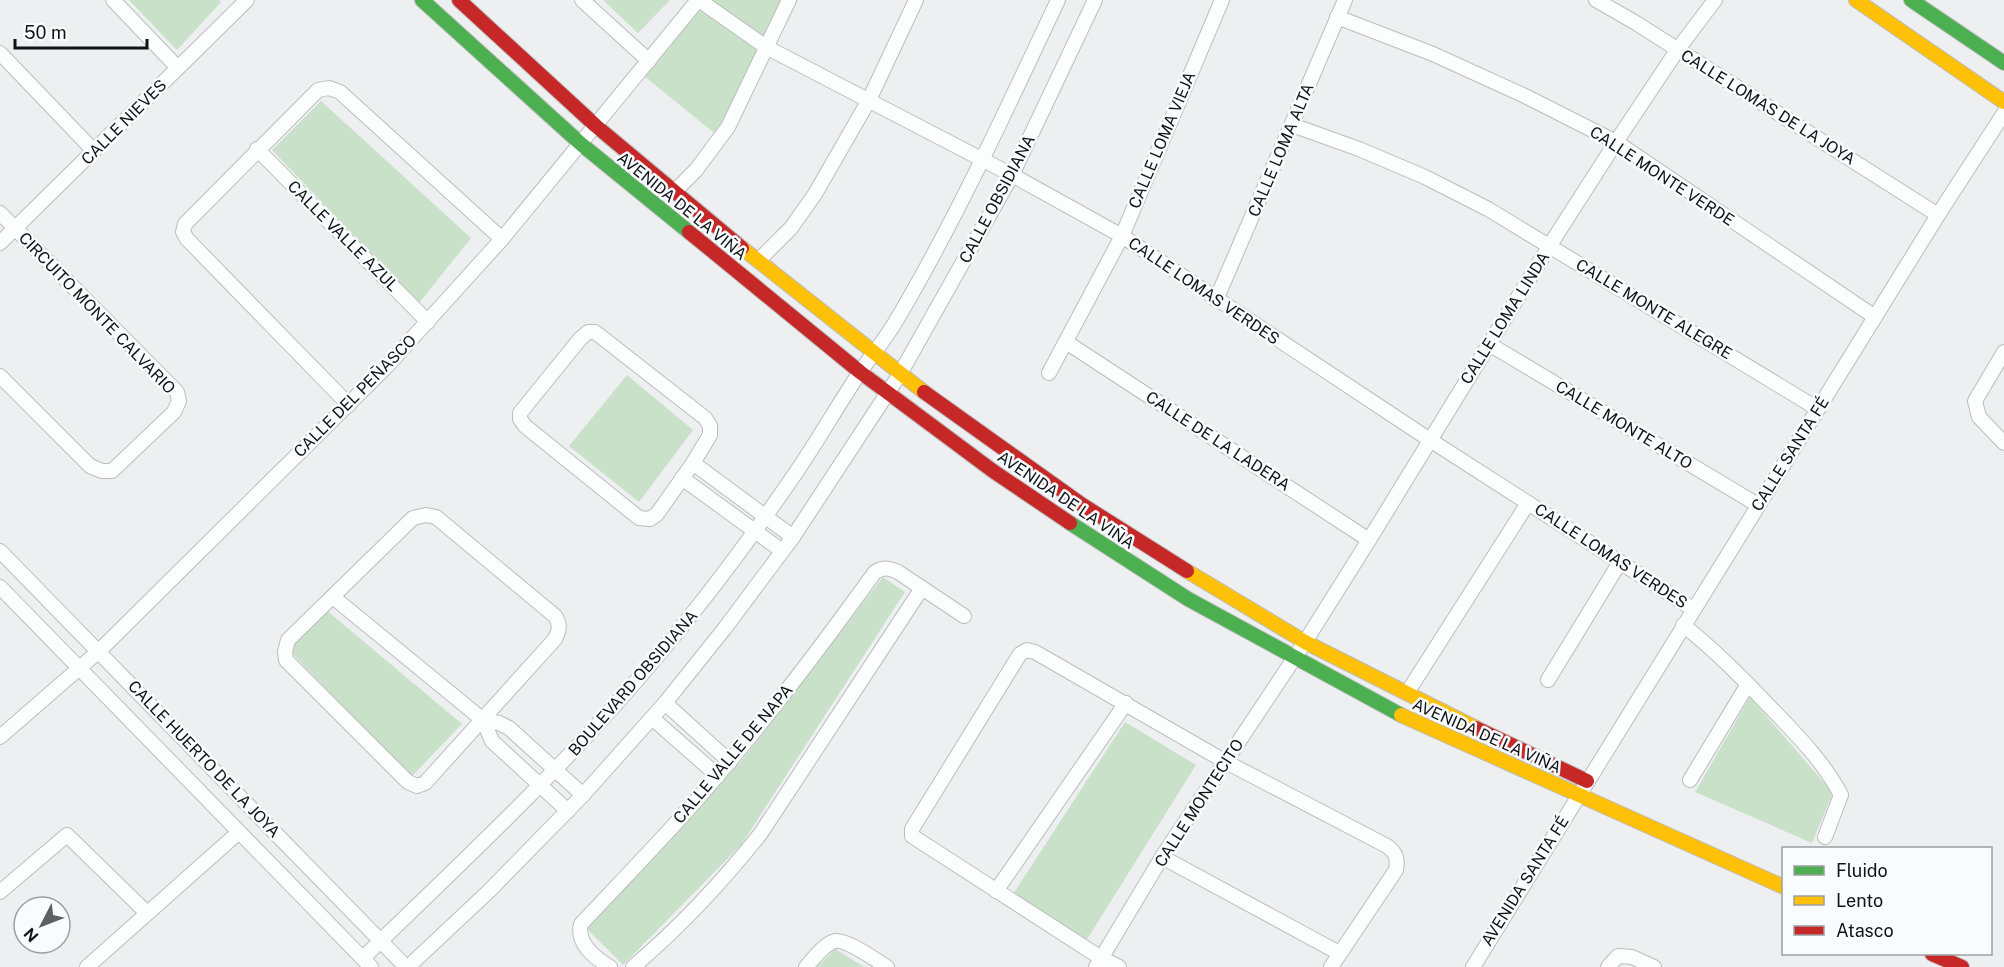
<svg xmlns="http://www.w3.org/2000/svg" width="2004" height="967" viewBox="0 0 2004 967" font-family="'Public Sans',sans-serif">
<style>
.green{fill:#c9e1c8}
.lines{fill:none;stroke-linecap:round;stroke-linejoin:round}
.street-casing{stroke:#bcbdbe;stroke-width:16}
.fast-casing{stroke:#bcbdbe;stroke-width:16}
.slow-casing{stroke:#bcbdbe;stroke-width:16}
.jam-casing{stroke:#bcbdbe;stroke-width:16}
.street{stroke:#fcfdfd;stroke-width:14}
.fast{stroke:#4caf50;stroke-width:14}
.slow{stroke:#ffc107;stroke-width:14}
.jam{stroke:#c62828;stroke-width:14}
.labels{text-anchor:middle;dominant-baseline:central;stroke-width:5;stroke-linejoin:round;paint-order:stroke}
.street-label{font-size:16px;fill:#111314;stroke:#f9fcff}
</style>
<rect width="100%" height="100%" fill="#edeff1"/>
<!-- green -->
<g class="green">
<polygon points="129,0 219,0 221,2 177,50"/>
<polygon points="603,0 670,0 638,33"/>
<polygon points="707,0 784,0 765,40"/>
<polygon points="698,4 761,47 718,136 644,76"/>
<polygon points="321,101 471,238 419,303 272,150"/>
<polygon points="627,375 693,430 639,502 569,446"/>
<polygon points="883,577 905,592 741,845 623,965 586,928 743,759"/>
<polygon points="326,610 462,724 411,777 288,649"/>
<polygon points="1750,697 1833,793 1812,843 1695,792"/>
<polygon points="1125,722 1196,765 1086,941 1013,894"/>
<polygon points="835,949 864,967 817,967"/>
</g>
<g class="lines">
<defs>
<g id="street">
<polyline points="113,0 178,68"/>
<polyline points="582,0 649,61"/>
<polyline points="699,0 766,47 1012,175 1122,236 1430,440 1693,609"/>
<polyline points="1596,0 1636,23 1938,215"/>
<polyline points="1337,17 1433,54 1525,96 1616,142 1875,317"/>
<polyline points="0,53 94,151"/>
<polyline points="1292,125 1359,149 1425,177 1488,209 1818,409"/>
<polyline points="257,149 428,322"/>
<polyline points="675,191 696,170 728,127 789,0"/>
<polyline points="0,213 177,392 179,401 174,412 112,471 102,471 90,466 0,376"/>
<polyline points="0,243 247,0"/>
<polyline points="758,261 791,228 815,194 869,100 916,0"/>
<polyline points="1216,300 1345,0"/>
<polygon points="588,332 595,332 705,418 710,426 710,435 693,463 657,514 650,519 639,518 525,426 520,419 520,413 580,339"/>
<polyline points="1066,342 1369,540"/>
<polyline points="1489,344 1758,505"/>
<polyline points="2004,352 1975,401 1979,417 2004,443"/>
<polyline points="1049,373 1122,236 1222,0"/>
<polyline points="349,405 187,239 183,232 185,224 318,90 329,88 340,92 502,239"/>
<polyline points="693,463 793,537"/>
<polyline points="682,478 782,551"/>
<path d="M 426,515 L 436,517 L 555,616 C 561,625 559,631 555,639 L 425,783 L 417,786 L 408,782 L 286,660 L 285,652 L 288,640 L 413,518 Z"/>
<polyline points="0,551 406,967"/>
<polyline points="0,587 371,967"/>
<polyline points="333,597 483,720 499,723 509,728 583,795"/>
<path d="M 1683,625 C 1715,650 1743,679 1771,708 C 1796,734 1824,762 1841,795 L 1825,837"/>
<polyline points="1548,680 1620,562"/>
<polyline points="1407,693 1528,503"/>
<polyline points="665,703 730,762"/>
<polyline points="652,718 718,776"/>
<polyline points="483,720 492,741 568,811"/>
<polyline points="0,737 99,651 387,366 502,239 698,0"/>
<polyline points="1690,780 1748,684"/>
<polyline points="1162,857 1339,953"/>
<polyline points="996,891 1126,703"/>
<polyline points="0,892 67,835 147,913"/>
<path d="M 363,958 C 465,859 569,763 660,653 C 709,595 754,534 797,471 C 818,440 837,407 858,375 C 870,357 885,340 896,321 C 957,218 1007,108 1058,0"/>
<polyline points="87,967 239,832"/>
<polyline points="408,967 489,891 583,795 665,703 725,628 793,537 900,374 1012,175 1095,0"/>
<path d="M 610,967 C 595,958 576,944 581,924 C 631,871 682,819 728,763 C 780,702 828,637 875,572 C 884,567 889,568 898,572 L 964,616"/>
<path d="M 633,967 C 680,927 723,881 761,833 L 922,588"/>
<path d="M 806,967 C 813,959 824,944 835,941 C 847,939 877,961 887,967"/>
<polyline points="1096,967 1162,857 1305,642 1369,540 1550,245 1616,142 1678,49 1715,0"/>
<path d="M 1119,967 L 1101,958 L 912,836 L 912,829 L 1020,654 L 1027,650 L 1035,652 L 1226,762 L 1387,846 C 1396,853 1398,858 1396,870 L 1331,967"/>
<polyline points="1473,967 1938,215 2004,113"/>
<polyline points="1608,967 1618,956 1632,957 1654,967"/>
</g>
<g id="fast">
<polyline points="422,0 581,144 689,232"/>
<polyline points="1911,0 2004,63"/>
<polyline points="1070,523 1188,599 1401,715"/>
</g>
<g id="slow">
<polyline points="1856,0 2004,102"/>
<polyline points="742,248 924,392"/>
<polyline points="1187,571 1305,642 1476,728"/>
<polyline points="1401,715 1784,887"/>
</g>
<g id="jam">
<polyline points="459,0 596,126 742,248"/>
<polyline points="689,232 860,372 993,471 1070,523"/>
<polyline points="924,392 1081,504 1187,571"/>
<polyline points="1476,728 1587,781"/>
<polyline points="1932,954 1962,967"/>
</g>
</defs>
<!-- street casing -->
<use href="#street" class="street-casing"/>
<!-- fast casing -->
<use href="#fast" class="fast-casing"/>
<!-- slow casing -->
<use href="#slow" class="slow-casing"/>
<!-- jam casing -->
<use href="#jam" class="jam-casing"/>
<!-- street -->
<use href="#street" class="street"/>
<!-- fast -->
<use href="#fast" class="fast"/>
<!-- slow -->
<use href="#slow" class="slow"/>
<!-- jam -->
<use href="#jam" class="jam"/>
</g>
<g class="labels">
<!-- street labels -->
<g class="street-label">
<text transform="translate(1768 107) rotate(32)">CALLE LOMAS DE LA JOYA</text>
<text transform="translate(124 122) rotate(-45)">CALLE NIEVES</text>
<text transform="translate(1162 140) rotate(-67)">CALLE LOMA VIEJA</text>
<text transform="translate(1281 150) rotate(-67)">CALLE LOMA ALTA</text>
<text transform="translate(1662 176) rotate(33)">CALLE MONTE VERDE</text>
<text transform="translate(997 199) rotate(-62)">CALLE OBSIDIANA</text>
<text transform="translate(682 206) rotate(39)">AVENIDA DE LA VIÑA</text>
<text transform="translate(343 236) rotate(45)">CALLE VALLE AZUL</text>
<text transform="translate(1204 291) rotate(34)">CALLE LOMAS VERDES</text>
<text transform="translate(1654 309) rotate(31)">CALLE MONTE ALEGRE</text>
<text transform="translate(97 313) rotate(46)">CIRCUITO MONTE CALVARIO</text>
<text transform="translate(1505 318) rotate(-58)">CALLE LOMA LINDA</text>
<text transform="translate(355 396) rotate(-45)">CALLE DEL PEÑASCO</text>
<text transform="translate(1624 425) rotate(31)">CALLE MONTE ALTO</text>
<text transform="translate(1218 441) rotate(33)">CALLE DE LA LADERA</text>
<text transform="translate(1790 454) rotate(-58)">CALLE SANTA FÉ</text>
<text transform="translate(1066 500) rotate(34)">AVENIDA DE LA VIÑA</text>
<text transform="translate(1611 556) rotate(33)">CALLE LOMAS VERDES</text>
<text transform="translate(633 683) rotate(-49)">BOULEVARD OBSIDIANA</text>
<text transform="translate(1487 736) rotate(24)">AVENIDA DE LA VIÑA</text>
<text transform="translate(733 754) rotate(-50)">CALLE VALLE DE NAPA</text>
<text transform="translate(204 759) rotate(46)">CALLE HUERTO DE LA JOYA</text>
<text transform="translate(1199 803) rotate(-57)">CALLE MONTECITO</text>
<text transform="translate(1525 881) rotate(-58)">AVENIDA SANTA FÉ</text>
</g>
</g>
<!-- legend -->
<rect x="1782" y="847" width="210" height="108" fill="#f9fcff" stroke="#9c9fa1" stroke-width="1.5"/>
<rect x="1794" y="866" width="30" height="9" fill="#4caf50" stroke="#9c9fa1" stroke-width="1.5"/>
<text x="1836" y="877" font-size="18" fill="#111314">Fluido</text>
<rect x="1794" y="896" width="30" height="9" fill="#ffc107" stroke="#9c9fa1" stroke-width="1.5"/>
<text x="1836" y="907" font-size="18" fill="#111314">Lento</text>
<rect x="1794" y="926" width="30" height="9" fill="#c62828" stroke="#9c9fa1" stroke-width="1.5"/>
<text x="1836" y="937" font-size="18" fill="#111314">Atasco</text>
<!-- north arrow -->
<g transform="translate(42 925) rotate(228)"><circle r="28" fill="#f9fcff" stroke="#9c9fa1" stroke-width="1.5"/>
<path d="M0-4.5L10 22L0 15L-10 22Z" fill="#5e6061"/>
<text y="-9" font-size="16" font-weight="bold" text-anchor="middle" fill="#111314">N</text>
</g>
<!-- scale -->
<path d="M15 39v9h132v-9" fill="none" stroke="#111314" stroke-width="3"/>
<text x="24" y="39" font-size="18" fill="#111314" stroke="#f9fcff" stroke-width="4.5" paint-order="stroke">50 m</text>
</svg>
